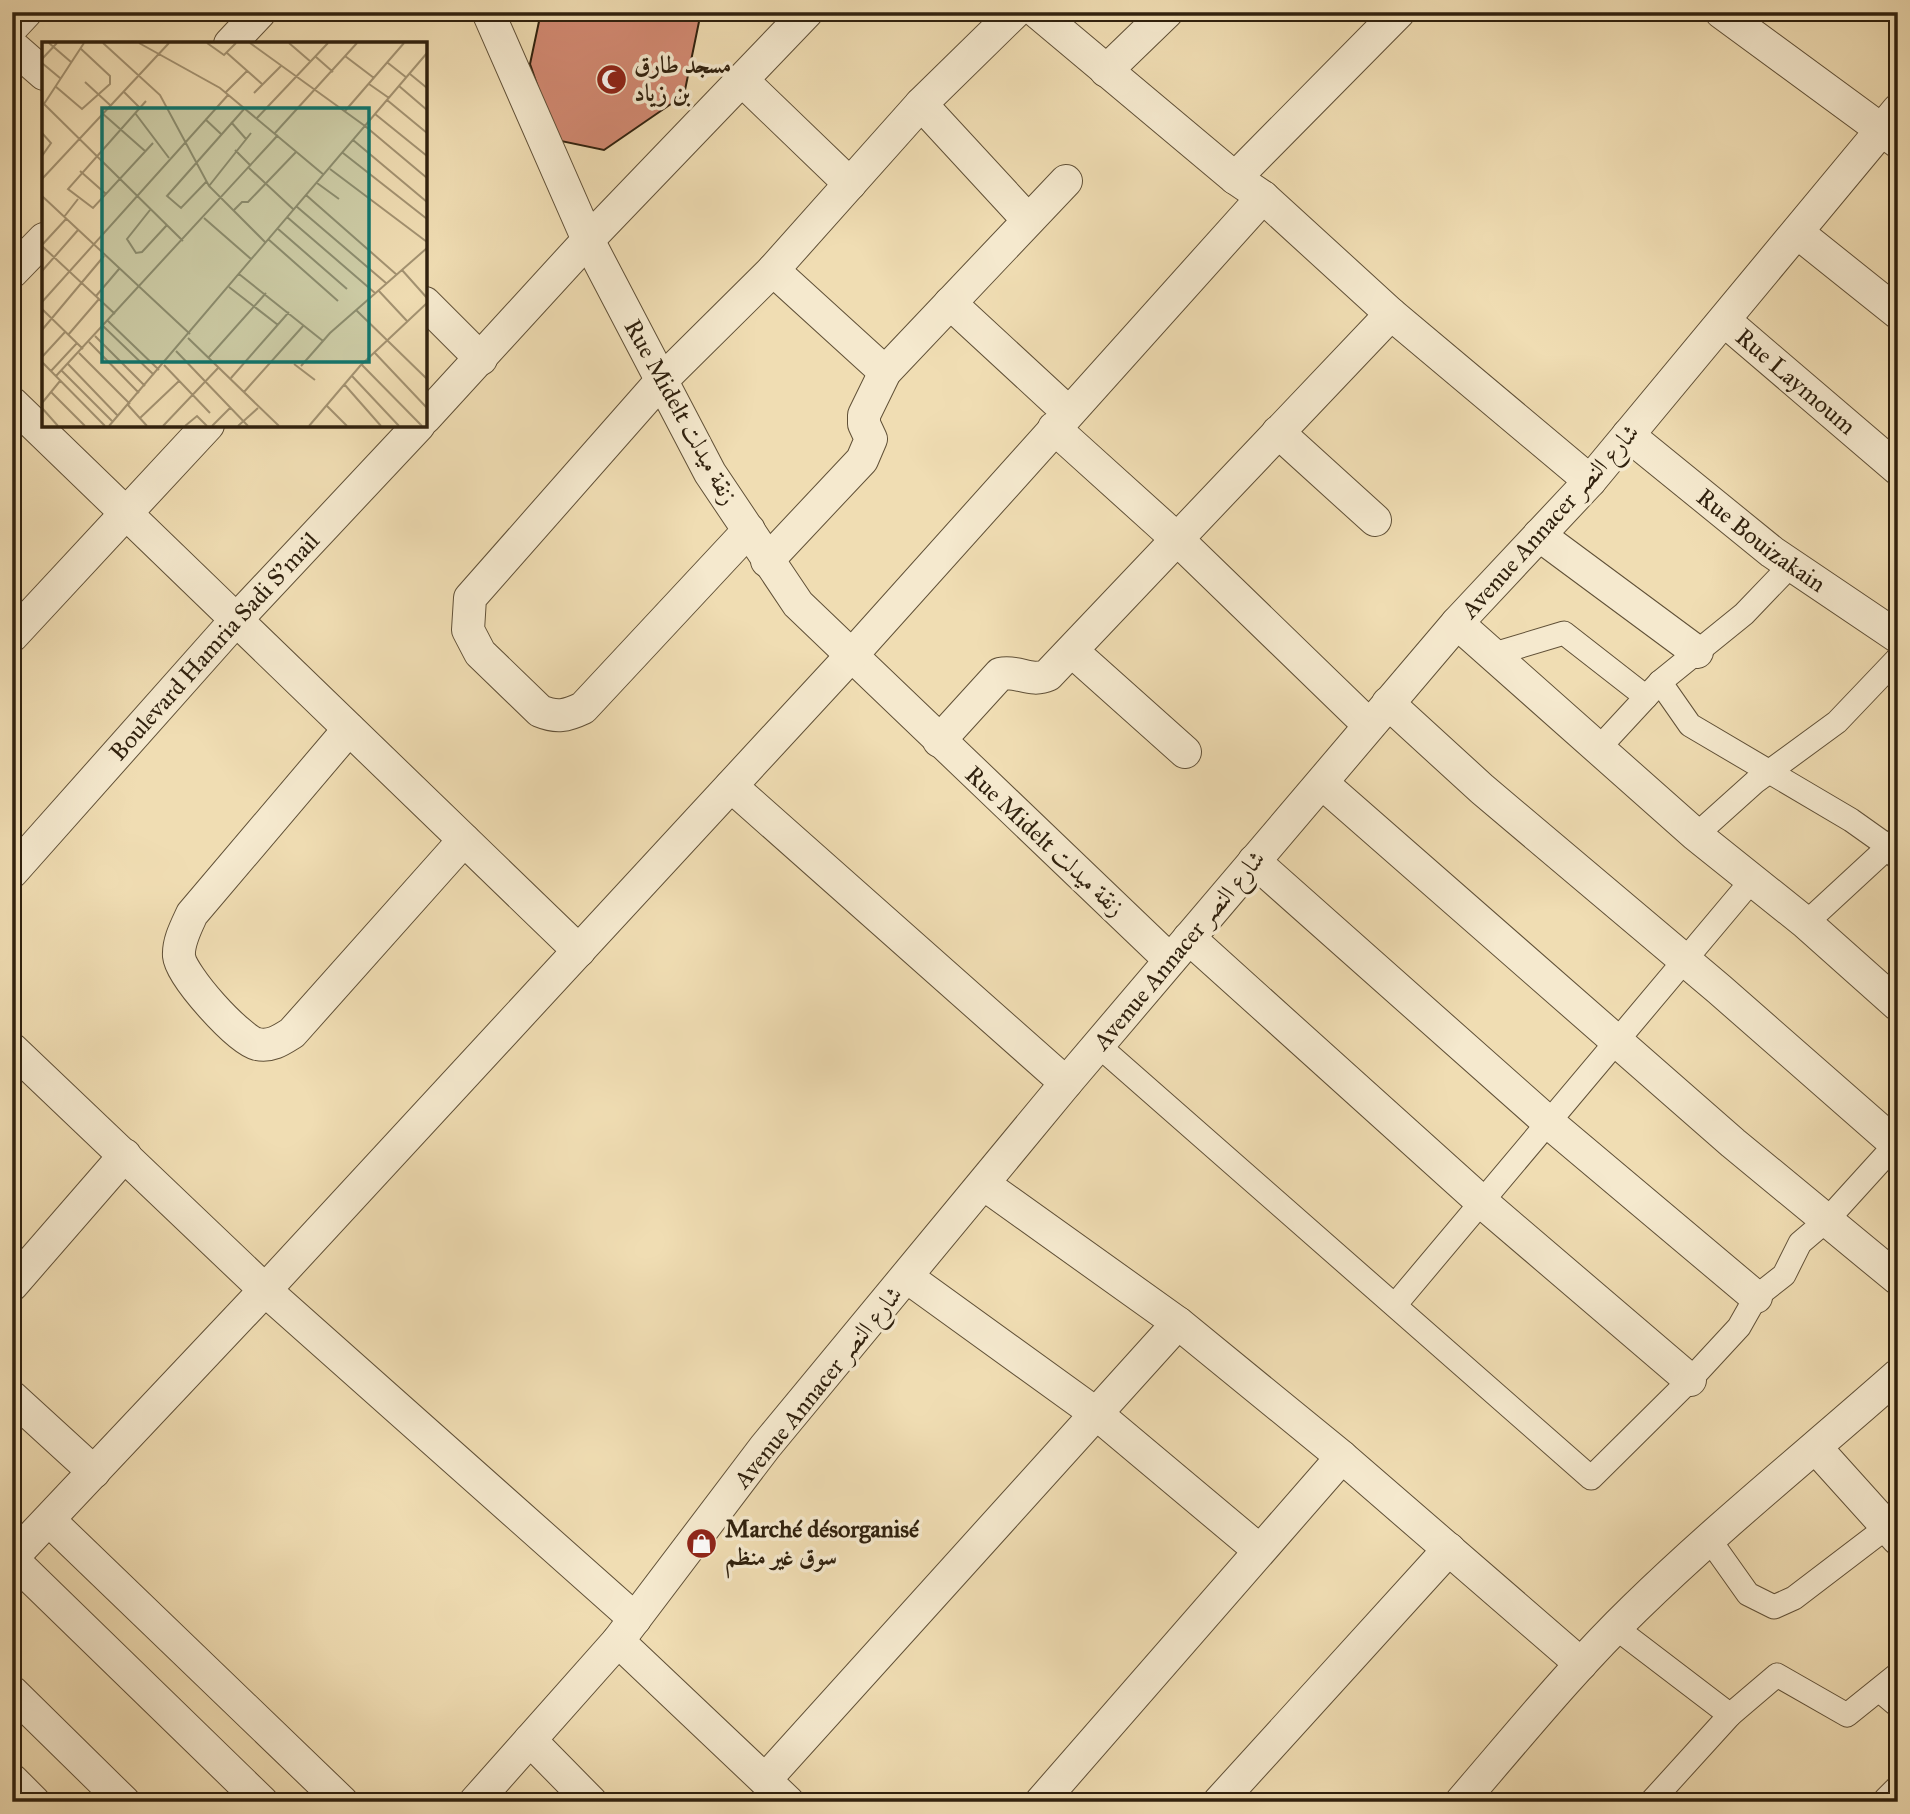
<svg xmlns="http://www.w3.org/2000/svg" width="1910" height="1814" viewBox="0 0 1910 1814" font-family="'IM FELL Great Primer',Amiri,serif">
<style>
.building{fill:#d38a73;stroke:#30210e;stroke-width:2}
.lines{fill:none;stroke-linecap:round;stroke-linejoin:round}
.pedestrian-casing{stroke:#605037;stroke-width:25}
.minor-casing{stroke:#605037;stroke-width:34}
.pedestrian{stroke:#f5e9ce;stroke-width:23}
.minor{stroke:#f5e9ce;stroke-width:32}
.labels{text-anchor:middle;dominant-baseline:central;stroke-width:7;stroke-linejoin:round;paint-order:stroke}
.poi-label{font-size:24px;font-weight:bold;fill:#30210e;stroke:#f5e9ce;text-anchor:start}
.street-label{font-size:24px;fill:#30210e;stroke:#f5e9ce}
.inset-road{fill:none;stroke:#a39271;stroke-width:2}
.view{fill:#0f766e;fill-opacity:0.15;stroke:#0f766e;stroke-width:3.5}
.inset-edge{fill:none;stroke:#30210e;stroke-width:3.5}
</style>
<rect width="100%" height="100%" fill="#f0ddb3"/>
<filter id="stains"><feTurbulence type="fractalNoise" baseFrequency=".00286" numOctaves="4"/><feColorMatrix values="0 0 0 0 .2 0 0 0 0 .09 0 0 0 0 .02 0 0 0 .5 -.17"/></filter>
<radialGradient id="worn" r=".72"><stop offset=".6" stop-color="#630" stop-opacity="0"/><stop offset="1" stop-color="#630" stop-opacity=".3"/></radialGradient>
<!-- building -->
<polygon class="building" points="541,12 701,12 684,95 604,150 556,140 530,64"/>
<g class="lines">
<defs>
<g id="pedestrian">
<polyline points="1491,655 1564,633 1646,697"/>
<polyline points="1660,682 1690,725 1851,820 1889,847 1898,859"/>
<polyline points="1598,749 1660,682 1744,614 1791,565"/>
<polyline points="1696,835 1755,782 1837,722 1898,658"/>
<polyline points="1806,923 1898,838"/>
<polyline points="1099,1046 1591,1478 1690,1380 1739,1327 1756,1297 1784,1275 1800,1243 1827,1220 1896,1144"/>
<polyline points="1395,1305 1753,879"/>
<polyline points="1709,1539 1748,1594 1774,1607 1794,1598 1887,1527"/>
<polyline points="1616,1628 1730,1715"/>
<polyline points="1879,1690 1898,1706"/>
<polyline points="1651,1802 1730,1715 1777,1675 1847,1715 1898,1674"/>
</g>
<g id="minor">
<polyline points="488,12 588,240 710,473 798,604 1170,960"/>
<polyline points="1037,12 1235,178 1263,197 1391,314 1590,481"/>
<polyline points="1721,12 1898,142"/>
<polyline points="12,27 26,12"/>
<polyline points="230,44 260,12"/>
<polyline points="12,46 44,74"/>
<polyline points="1106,71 1167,12"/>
<polyline points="742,80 850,184"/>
<polyline points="921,104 1028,220"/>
<polyline points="1235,178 1399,12"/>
<polyline points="1798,233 1898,313"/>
<polyline points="773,270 885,372"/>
<polyline points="12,272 44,239"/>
<polyline points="425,303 481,359"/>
<polyline points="950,303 1068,412"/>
<path id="s1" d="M 1725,321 L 1898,469"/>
<polyline points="12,403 579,951"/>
<polyline points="425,418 588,240 807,12"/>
<polyline points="1054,428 1177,539 1369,725"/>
<polyline points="1278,432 1375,520"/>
<path id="s2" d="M 1628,435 L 1772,552 L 1898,637"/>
<path d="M 749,530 L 583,708 C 566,716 557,718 540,711 L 480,653 L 468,630 L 470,598 L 662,380 L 773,270 L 921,104 L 1015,12"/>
<polyline points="1539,535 1697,652"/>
<polyline points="767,561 862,460 871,439 864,424 864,415 885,372 1066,181"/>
<polyline points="1457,623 1696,835 1806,923 1898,1005"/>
<polyline points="12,636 208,425"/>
<polyline points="1072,651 1185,752"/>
<polyline points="1388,703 1482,789 1719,989 1898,1146"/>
<path d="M 349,729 L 192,914 C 186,927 178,942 179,956 C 181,976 238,1039 257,1044 C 271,1047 281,1040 292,1033 L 464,840"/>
<path d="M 939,741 L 1000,674 C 1019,670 1030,683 1048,675 L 1391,314"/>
<polyline points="1322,783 1733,1143 1898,1279"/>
<polyline points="731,786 1066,1083"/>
<polyline points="1254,861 1548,1122 1756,1297"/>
<path id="s3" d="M 12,872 L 236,620 L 419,425"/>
<polyline points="1189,938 1483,1203 1690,1380"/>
<polyline points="12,1049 265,1290 635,1619"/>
<polyline points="985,1185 1178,1323 1342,1457 1581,1664"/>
<polyline points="907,1277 1098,1415 1259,1550"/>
<polyline points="12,1285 125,1155"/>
<polyline points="12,1397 94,1472"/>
<polyline points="1816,1448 1898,1539"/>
<polyline points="49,1520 342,1802"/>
<polyline points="12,1558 265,1290 851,656 1263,197"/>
<polyline points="12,1559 262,1802"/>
<polyline points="618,1641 788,1802"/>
<polyline points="12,1692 124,1802"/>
<polyline points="530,1740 591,1802"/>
<polyline points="12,1780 34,1802"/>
<polyline points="765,1780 1178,1323"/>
<polyline points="475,1802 618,1641 765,1447 1066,1083 1457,623 1590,481 1898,110"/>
<polyline points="1041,1802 1342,1457"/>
<polyline points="1219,1802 1449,1549"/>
<path d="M 1461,1802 C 1518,1736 1573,1668 1635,1608 C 1719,1526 1810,1453 1898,1375"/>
<polyline points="1889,1802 1898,1793"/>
</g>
</defs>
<!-- pedestrian casing -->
<use href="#pedestrian" class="pedestrian-casing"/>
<!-- minor casing -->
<use href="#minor" class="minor-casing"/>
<!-- pedestrian -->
<use href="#pedestrian" class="pedestrian"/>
<!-- minor -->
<use href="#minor" class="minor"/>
</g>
<!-- icons -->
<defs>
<symbol id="mosque-disc" viewBox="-11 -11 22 22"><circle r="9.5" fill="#8f2418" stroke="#f5e9ce"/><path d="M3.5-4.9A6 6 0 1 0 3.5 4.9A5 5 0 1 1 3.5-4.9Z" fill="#fff"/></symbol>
<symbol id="shop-disc" viewBox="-11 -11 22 22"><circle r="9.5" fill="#8f2418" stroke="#f5e9ce"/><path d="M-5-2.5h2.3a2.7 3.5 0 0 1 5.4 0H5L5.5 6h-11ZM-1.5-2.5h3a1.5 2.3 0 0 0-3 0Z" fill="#fff"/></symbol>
</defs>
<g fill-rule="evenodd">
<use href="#mosque-disc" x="594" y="62" width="35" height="35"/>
<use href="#shop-disc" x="684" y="1526" width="35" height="35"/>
</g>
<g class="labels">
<!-- poi labels -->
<g class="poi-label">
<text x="634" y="65">مسجد طارق<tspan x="634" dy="28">بن زياد</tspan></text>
<text x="725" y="1529">Marché désorganisé<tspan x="725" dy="28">سوق غير منظم</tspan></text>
</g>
<!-- street labels -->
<g class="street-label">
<text stroke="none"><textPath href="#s1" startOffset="93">Rue Laymoum</textPath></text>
<text transform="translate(681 412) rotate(61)">Rue Midelt زنقة ميدلت</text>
<text transform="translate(1550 521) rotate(-48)">Avenue Annacer شارع النصر</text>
<text stroke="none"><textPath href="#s2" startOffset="170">Rue Bouizakain</textPath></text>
<text stroke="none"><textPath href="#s3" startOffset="303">Boulevard Hamria Sadi S'mail</textPath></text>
<text transform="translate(1045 841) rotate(43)">Rue Midelt زنقة ميدلت</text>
<text transform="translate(1179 950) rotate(-50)">Avenue Annacer شارع النصر</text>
<text transform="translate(818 1387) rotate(-51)">Avenue Annacer شارع النصر</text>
</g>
</g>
<!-- overview -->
<g transform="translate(42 42)">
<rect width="385" height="385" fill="#f0ddb3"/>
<path class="inset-road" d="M 7,1 L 29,20M 61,1 L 118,53 L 167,144 L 223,200M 97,1 L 178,46 L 282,133M 165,1 L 182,13 L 194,1M 208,1 L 323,84 L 385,136M 247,1 L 269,20M 185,11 L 220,42M 303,14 L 332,36M 274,15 L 291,30M 0,17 L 15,1M 0,21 L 18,36M 346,21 L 365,36M 368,32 L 385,46M 43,40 L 68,63M 327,42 L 347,56M 13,44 L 40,67 L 68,42 L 68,34 L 38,6M 357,44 L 385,68M 81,49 L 98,66M 183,51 L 205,29M 212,51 L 239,24M 345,58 L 385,91M 104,59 L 26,147 L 51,166 L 111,101M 2,62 L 141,199M 2,62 L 42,1M 303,69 L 362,1M 60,71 L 103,109M 93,71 L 127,116M 333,72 L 385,114M 215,76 L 286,1M 163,77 L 179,92M 189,80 L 204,97M 0,91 L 9,101 L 0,114M 233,91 L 315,1M 311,98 L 385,160M 193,108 L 209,124M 301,111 L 385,177M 207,126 L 251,167M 288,127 L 385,200M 38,129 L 64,152M 0,137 L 127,1M 164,140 L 139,166 L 125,154 L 203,66M 275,141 L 297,157M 167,144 L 209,91M 264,153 L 355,233M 0,154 L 148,292M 254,164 L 344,241M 108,168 L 85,197 L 94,211 L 100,210 L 125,183M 191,169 L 200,160 L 206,160 L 254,110M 22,175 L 36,157M 245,175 L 333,251M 162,176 L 209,217M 235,186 L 305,247M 226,197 L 296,259M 0,203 L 24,177M 0,204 L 73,272M 360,228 L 385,256M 0,229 L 36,188M 197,232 L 281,299M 187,245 L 236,283M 336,248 L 365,279M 54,254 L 77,227M 0,260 L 186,53M 0,267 L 41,307M 314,268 L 385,337M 66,279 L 117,328M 61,284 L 112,333M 0,288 L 62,214M 26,293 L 57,257M 53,294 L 103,344M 146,296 L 237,384M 47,300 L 97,351M 134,309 L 206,384M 332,310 L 385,366M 37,311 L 88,362M 0,315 L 23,290M 167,315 L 224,251M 0,320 L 63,384M 26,322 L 76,374M 252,322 L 273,338M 122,323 L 168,371M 320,323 L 380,384M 259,324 L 288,291 L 385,206M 9,329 L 35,301M 20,329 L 71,380M 14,334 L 236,93M 310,334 L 357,384M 189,336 L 247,270M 302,342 L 339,384M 9,350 L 43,384M 202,350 L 262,283M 0,361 L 18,339M 86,363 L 105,384M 285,364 L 305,384M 0,366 L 16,384M 98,376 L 137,339M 67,384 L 385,11M 121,384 L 177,325M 143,384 L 155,374 L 165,384M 170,384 L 188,366M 196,384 L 216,366M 267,384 L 318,324 L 385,261"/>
<path class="view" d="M 60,66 L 327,66 L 327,320 L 60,320 Z"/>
<rect width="385" height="385" class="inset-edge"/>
</g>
<!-- margin -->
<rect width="1910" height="1814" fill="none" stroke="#f0ddb3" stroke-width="42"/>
<rect x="14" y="14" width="1882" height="1786" fill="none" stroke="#30210e" stroke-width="3.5"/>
<rect x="21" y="21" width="1868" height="1772" fill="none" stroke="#30210e" stroke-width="2"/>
<rect width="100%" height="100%" filter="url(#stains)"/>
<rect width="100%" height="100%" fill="url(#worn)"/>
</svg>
